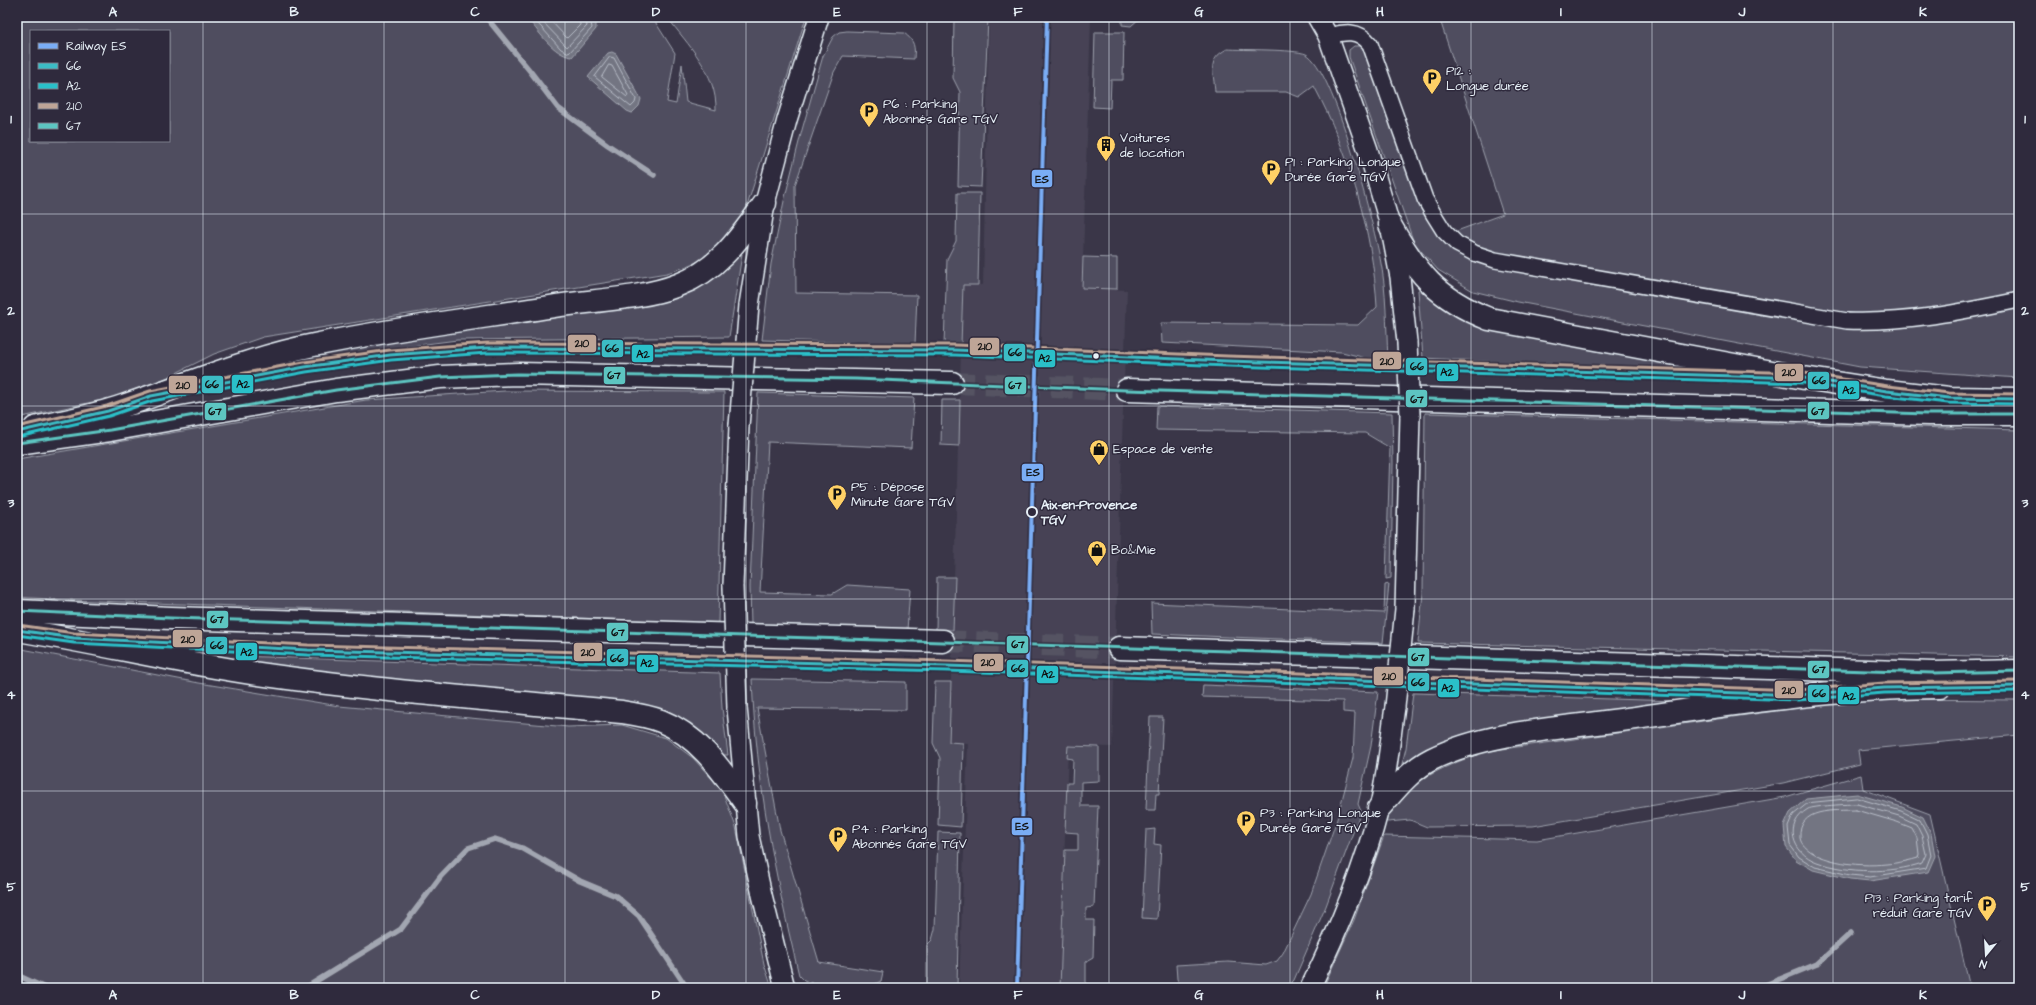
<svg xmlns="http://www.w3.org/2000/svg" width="2036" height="1005" viewBox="0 0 2036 1005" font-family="'Architects Daughter',sans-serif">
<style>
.built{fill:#464354}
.green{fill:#504e5f;stroke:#9ca0ac;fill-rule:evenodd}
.water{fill:#737482;stroke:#a2a6b1}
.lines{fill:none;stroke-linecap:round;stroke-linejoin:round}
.shore{stroke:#b9bfc9;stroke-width:1}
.stream{stroke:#a2a6b1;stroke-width:5.5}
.trunk-tunnel{stroke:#545262;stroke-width:22;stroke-dasharray:22 11;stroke-linecap:butt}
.minor-casing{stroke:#e8f1f8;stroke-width:18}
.tertiary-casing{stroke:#e8f1f8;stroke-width:22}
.trunk-casing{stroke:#e8f1f8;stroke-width:25}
.minor{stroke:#2f2a3d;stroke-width:15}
.tertiary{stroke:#2f2a3d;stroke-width:19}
.trunk{stroke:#2f2a3d;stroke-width:22}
.tertiary-bridge-casing{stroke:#e8f1f8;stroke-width:22;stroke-linecap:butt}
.tertiary-bridge{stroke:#2f2a3d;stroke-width:19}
.bus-1-casing{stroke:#2f2a3d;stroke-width:6}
.bus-2-casing{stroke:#2f2a3d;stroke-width:6}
.bus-3-casing{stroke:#2f2a3d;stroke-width:6}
.bus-4-casing{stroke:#2f2a3d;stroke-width:6}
.bus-1{stroke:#3cbcc5;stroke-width:3}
.bus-2{stroke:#2ac0c9;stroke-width:3}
.bus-3{stroke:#bea597;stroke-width:3}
.bus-4{stroke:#5dc5c1;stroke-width:3}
.rail-1-casing{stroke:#2f2a3d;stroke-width:7}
.rail-1{stroke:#7aadf5;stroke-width:4}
.grid{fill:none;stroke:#e8f1f8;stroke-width:1;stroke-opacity:0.55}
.bus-dot{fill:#e8f1f8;stroke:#2f2a3d;stroke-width:1.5}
.stop-dot{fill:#2f2a3d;stroke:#e8f1f8;stroke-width:2}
.labels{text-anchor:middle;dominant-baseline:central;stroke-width:3;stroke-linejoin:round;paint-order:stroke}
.poi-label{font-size:13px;fill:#e8f1f8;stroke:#2f2a3d;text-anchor:start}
.stop-label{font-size:13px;font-weight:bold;fill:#e8f1f8;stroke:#2f2a3d;text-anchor:start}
.line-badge{stroke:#2f2a3d;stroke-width:1.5}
.pale-badge-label{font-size:11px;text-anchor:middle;font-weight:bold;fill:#111}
.neatline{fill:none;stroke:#e8f1f8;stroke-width:1.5}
.grid-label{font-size:13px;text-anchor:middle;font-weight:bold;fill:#e8f1f8}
</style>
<rect width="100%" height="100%" fill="#3a3648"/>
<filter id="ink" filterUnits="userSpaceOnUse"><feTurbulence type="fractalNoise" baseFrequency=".025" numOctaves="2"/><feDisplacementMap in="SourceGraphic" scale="8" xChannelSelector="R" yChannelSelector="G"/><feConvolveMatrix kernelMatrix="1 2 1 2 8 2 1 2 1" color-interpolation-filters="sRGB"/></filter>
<g filter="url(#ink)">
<!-- built -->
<polygon class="built" points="989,17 1091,17 1082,288 1127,290 1112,747 1068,746 1060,988 959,988 968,743 949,742 963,284 983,285"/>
<!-- green -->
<g class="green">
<path d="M 17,17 L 652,17 L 675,53 L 667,102 L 676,104 L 682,64 L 686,102 L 716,110 C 717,73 688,45 667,17 L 806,17 L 748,203 C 745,211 742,219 738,226 C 724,253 693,265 667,273 L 263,337 L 214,354 L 164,379 L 116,397 L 17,418 ZM 31,31 L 169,31 L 169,141 L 31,141 Z"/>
<polygon points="954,17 988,17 981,187 958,186 960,92 953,78"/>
<polygon points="1122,17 1141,17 1131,26 1122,25"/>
<polygon points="1439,17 2019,17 2019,378 1860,367 1518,302 1473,291 1438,270 1414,243 1349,57 1349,50 1354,46 1362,46 1366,50 1419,200 1454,232 1503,214"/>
<path d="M 847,31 L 904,33 C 915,41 915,47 914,59 L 843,56 L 834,72 L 795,185 L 796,293 L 917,295 L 915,344 L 762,340 L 771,264 L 784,201 L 802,130 L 823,56 L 833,37 L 839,32 Z"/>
<polygon points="1095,32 1124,32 1123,80 1111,80 1110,108 1093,107"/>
<path d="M 1227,49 C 1243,50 1294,49 1306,54 C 1334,68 1373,223 1380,258 C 1387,291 1386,325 1388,358 L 1366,358 L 1342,352 L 1162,343 L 1161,323 L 1358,325 L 1377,307 C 1373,232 1349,152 1314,86 L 1299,97 L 1286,92 L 1215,92 C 1214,71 1206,60 1227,49 Z"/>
<polygon points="957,193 980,193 978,285 963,285 961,345 944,345 947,259 956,241"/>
<polygon points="742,254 729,337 457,340 279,363 723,270"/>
<polygon points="1083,257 1117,258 1117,289 1082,288"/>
<polygon points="1422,289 1724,373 1423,358 1418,290"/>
<polygon points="505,391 724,392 718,623 67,600 17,597 17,459 366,400"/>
<polygon points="758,393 914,398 911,448 768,442 760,592 832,594 847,585 910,589 907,630 751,624 750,587"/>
<polygon points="942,400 960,400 959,446 941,445"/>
<polygon points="1157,406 1392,413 1393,463 1391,578 1386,579 1390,448 1365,433 1156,430"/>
<polygon points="1425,413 2019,430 2019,657 1418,643 1423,593"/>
<polygon points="937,577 955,577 953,630 936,630"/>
<polygon points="1389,584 1383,643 1152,634 1151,603 1384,613 1385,585"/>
<polygon points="17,648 199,683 339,706 568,727 622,725 666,738 693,758 722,790 736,827 764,964 772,988 17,988"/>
<polygon points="237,656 720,673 722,708 728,755 722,755 711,742 682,723 237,663"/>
<path d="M 752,679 L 906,682 L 906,710 L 757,708 L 780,830 L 819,962 L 883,972 L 881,981 L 873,985 L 812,983 L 804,980 L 799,975 C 775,876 756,781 752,679 Z"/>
<polygon points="935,682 951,682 949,742 963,743 961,827 938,825 940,758 933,743"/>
<polygon points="1203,685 1378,692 1371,746 1358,804 1361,811 1326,906 1294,980 1287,988 1182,988 1177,979 1176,965 1228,962 1266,965 1277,961 1283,953 1311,894 1337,819 1353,758 1355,713 1343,712 1343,701 1202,697"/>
<polygon points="1413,693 1677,701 1677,704 1401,768 1406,748"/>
<path d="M 1882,699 L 2019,700 L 2019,735 L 1858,750 L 1860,764 L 1783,783 L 1533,826 L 1427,827 L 1410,820 L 1388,822 L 1381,820 C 1386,814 1390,805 1396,800 C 1421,775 1455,762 1488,751 L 1826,704 Z"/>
<polygon points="1150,717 1163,717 1159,794 1156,794 1155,810 1146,810"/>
<polygon points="1068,746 1099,747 1099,781 1081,782 1081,806 1098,806 1094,907 1086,908 1086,920 1094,920 1093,958 1086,962 1086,988 1060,988 1065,850 1078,850 1078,833 1065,832 1067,783 1072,783 1073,759 1067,758"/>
<polygon points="1861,775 1863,789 1930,814 1970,988 1323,988 1354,920 1384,836 1537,840 1785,797"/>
<polygon points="1155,829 1154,844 1161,845 1157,919 1142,918 1146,830"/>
<polygon points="938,832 960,833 957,988 927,988 927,945 932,940 935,929"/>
</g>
<!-- water -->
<g class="water">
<path d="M 526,17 L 593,17 L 596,20 L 596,29 L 572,57 C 553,55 538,30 526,17 Z"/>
<polygon points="612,52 616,54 641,99 639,106 632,113 627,111 588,77 608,53"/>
<polygon points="1857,794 1902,807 1923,817 1931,833 1935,856 1928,872 1870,881 1850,879 1813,870 1796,860 1786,847 1784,826 1790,813 1806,799"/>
</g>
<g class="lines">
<!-- shore -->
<g class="shore">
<polyline points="532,17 561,49 569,53 592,28 590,17"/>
<polyline points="538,17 567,47 587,26 585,17"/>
<polyline points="547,17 567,38 580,25 579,17"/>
<polygon points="610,57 614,58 636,99 635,103 631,107 595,77"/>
<polygon points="609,65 612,66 628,95 627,97 602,77"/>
<polygon points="1857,798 1901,811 1920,820 1927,834 1931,855 1926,868 1870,877 1850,875 1815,867 1799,857 1790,845 1788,827 1793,815 1808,803"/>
<path d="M 1857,804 L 1899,816 L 1916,824 L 1922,836 L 1926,854 L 1922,863 C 1891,874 1848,873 1817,862 C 1792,853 1783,824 1808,809 C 1814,806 1848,804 1857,804 Z"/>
<path d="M 1856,810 L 1897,822 L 1912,828 L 1917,838 L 1919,854 L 1918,858 C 1889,867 1848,868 1819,856 C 1812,853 1801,846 1800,838 C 1798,807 1834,811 1856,810 Z"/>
</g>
<!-- stream -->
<g class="stream">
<polyline points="486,17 530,71 558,108 608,145 654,175"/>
<polyline points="17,975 45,988"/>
<polyline points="305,988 401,929 441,876 468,848 495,839 522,848 580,881 616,896 639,916 687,988"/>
<polyline points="1758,988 1817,964 1851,933"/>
</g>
<!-- trunk-tunnel -->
<g class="trunk-tunnel">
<polyline points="952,383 1127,390"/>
<polyline points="943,641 1119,648"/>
</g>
<defs>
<path id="minor" d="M 1328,36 C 1345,32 1358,29 1370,44 L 1425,199 L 1434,215 L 1444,231 L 1457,244 L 1474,253 L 1495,260 L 1847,321 C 1905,323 1962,312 2019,300"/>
<g id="tertiary">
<polyline points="1317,17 1328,36 1368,150 1390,225 1400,277 1407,342"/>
<polyline points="749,305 765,203 787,120 819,17"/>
<polyline points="733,586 739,426"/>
<polyline points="1405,609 1410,415"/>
<polyline points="737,708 749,836 762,895 785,988"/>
<path d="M 1310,988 C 1338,931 1363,871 1379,809 C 1387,776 1390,741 1395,707"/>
</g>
<g id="trunk">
<path d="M 1390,225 C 1417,273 1436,298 1489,319 L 1804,378 L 1887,391 L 1949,398 L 2019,399"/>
<polyline points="1127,390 1928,414 2019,414"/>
<path d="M 35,428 C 64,421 94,416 123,406 C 186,385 248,358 314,345 C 396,328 479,318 562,305 C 598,300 645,298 678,285 C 719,270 741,236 765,203"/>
<polyline points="17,443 110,430 336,390 440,377 518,374 952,383"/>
<polyline points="17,611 171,618 943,641"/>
<path d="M 17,630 C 96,642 174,662 252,673 C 375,691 499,700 622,712 C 635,714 648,716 661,721 C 699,736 722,771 745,803"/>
<polyline points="1119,648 1933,673 2019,671"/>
<path d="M 1379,808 C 1395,790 1410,770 1432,759 C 1486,732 1562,728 1621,720 C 1727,705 1833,688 1940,687"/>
</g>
</defs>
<!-- minor casing -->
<use href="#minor" class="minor-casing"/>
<!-- tertiary casing -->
<use href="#tertiary" class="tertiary-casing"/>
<!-- trunk casing -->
<use href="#trunk" class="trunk-casing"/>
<!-- minor -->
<use href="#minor" class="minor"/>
<!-- tertiary -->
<use href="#tertiary" class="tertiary"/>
<!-- trunk -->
<use href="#trunk" class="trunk"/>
<defs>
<g id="tertiary-bridge">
<polyline points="1407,342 1410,415"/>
<polyline points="739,426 749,305"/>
<polyline points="733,586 737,708"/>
<polyline points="1395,707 1405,609"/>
</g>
</defs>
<!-- tertiary-bridge casing -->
<use href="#tertiary-bridge" class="tertiary-bridge-casing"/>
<!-- tertiary-bridge -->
<use href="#tertiary-bridge" class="tertiary-bridge"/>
<defs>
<g id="bus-1">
<polyline points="17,432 108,411 151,396 305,367 390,355 487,348 955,350 1228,361 1804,378 1887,391 1949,398 2019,399"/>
<polyline points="17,630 74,638 308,650 947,666 1798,695 1884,688 2019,686"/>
</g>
<g id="bus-2">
<polyline points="18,437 109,416 152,401 306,372 391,360 487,353 955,355 1228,366 1804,383 1886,396 1948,403 2019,404"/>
<polyline points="17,635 74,643 308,655 947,671 1798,700 1884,693 2019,691"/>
</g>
<g id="bus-3">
<polyline points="17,427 107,406 150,391 304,362 390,350 487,343 955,345 1228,356 1804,373 1888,386 1949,393 2019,394"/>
<polyline points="18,625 74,633 308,645 947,661 1798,690 1884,683 2019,681"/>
</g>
<g id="bus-4">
<polyline points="17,443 110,430 336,390 440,377 518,374 856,379 1127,390 1928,414 2019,414"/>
<polyline points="17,611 171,618 1933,673 2019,671"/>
</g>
</defs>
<!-- bus-1 casing -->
<use href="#bus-1" class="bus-1-casing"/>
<!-- bus-2 casing -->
<use href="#bus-2" class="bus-2-casing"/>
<!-- bus-3 casing -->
<use href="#bus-3" class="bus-3-casing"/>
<!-- bus-4 casing -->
<use href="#bus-4" class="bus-4-casing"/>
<!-- bus-1 -->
<use href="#bus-1" class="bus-1"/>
<!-- bus-2 -->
<use href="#bus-2" class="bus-2"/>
<!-- bus-3 -->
<use href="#bus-3" class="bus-3"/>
<!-- bus-4 -->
<use href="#bus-4" class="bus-4"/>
<defs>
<polyline id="rail-1" points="1017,988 1047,17"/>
</defs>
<!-- rail-1 casing -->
<use href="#rail-1" class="rail-1-casing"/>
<!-- rail-1 -->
<use href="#rail-1" class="rail-1"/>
</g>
</g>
<!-- grid -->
<path class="grid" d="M 203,17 L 203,988M 384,17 L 384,988M 565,17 L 565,988M 746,17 L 746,988M 927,17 L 927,988M 1109,17 L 1109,988M 1290,17 L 1290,988M 1471,17 L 1471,988M 1652,17 L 1652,988M 1833,17 L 1833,988M 17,214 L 2019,214M 17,406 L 2019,406M 17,599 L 2019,599M 17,791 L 2019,791"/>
<!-- icons -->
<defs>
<symbol id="parking-pin" viewBox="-11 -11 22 30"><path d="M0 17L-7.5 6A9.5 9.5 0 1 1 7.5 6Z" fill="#ffd166" stroke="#2f2a3d"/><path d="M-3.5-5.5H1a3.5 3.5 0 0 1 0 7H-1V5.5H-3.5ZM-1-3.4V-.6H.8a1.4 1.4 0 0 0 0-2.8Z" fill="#111"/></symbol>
<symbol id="building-pin" viewBox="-11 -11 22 30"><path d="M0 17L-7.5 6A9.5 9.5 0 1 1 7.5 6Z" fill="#ffd166" stroke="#2f2a3d"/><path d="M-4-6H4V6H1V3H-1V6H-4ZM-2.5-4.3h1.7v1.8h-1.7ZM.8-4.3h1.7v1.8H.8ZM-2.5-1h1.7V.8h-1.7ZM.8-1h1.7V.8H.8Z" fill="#111"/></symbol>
<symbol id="shop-pin" viewBox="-11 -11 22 30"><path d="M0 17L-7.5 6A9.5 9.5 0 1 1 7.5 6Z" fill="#ffd166" stroke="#2f2a3d"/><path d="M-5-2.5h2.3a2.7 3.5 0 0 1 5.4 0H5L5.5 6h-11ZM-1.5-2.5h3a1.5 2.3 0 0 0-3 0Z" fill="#111"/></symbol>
</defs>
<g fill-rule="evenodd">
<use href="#parking-pin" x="1421" y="67" width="22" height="30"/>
<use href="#parking-pin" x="858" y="100" width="22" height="30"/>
<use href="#building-pin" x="1095" y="134" width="22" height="30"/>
<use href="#parking-pin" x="1260" y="158" width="22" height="30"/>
<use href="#shop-pin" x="1088" y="438" width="22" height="30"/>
<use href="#parking-pin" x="826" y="483" width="22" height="30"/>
<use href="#shop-pin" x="1086" y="539" width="22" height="30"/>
<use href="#parking-pin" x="1235" y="809" width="22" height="30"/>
<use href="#parking-pin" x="827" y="825" width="22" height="30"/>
<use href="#parking-pin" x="1976" y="894" width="22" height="30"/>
</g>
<!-- markers -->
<circle class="bus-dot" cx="1096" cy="356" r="3.5"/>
<circle class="stop-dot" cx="1032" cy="512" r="5"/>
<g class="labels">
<!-- poi labels -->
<g class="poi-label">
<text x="1446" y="71">P12 :<tspan x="1446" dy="15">Longue durée</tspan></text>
<text x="883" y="104">P6 : Parking<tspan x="883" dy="15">Abonnés Gare TGV</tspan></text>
<text x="1120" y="138">Voitures<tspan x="1120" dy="15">de location</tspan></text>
<text x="1285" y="162">P1 : Parking Longue<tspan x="1285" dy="15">Durée Gare TGV</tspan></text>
<text x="1113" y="449">Espace de vente</text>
<text x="851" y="487">P5 : Dépose<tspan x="851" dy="15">Minute Gare TGV</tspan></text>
<text x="1111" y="550">Bo&amp;Mie</text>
<text x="1260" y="813">P3 : Parking Longue<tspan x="1260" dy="15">Durée Gare TGV</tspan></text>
<text x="852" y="829">P4 : Parking<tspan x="852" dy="15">Abonnés Gare TGV</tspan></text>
<text x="1973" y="898" text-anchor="end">P13 : Parking tarif<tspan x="1973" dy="15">réduit Gare TGV</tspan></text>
</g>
<!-- stop labels -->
<g class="stop-label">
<text x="1041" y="505">Aix-en-Provence<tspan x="1041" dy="15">TGV</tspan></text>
</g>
</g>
<g class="line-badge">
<rect x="1031" y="169" width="22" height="19" rx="4" fill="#7aadf5"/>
<rect x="567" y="334" width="30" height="19" rx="4" fill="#bea597"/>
<rect x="969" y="337" width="31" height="19" rx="4" fill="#bea597"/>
<rect x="601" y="339" width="23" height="19" rx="4" fill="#3cbcc5"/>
<rect x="1003" y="343" width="23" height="19" rx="4" fill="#3cbcc5"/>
<rect x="631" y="344" width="23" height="19" rx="4" fill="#2ac0c9"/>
<rect x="1034" y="349" width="22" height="19" rx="4" fill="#2ac0c9"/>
<rect x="1372" y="351" width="30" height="19" rx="4" fill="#bea597"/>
<rect x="1405" y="357" width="23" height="19" rx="4" fill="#3cbcc5"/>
<rect x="1436" y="363" width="23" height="19" rx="4" fill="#2ac0c9"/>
<rect x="1774" y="363" width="30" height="19" rx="4" fill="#bea597"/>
<rect x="603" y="366" width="23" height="19" rx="4" fill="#5dc5c1"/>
<rect x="1807" y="371" width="23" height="19" rx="4" fill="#3cbcc5"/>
<rect x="231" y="374" width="23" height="20" rx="4" fill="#2ac0c9"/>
<rect x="201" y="375" width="23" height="19" rx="4" fill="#3cbcc5"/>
<rect x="168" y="375" width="30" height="19" rx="4" fill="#bea597"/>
<rect x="1004" y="376" width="23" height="19" rx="4" fill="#5dc5c1"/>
<rect x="1837" y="380" width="23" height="20" rx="4" fill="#2ac0c9"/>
<rect x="1405" y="389" width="23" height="19" rx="4" fill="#5dc5c1"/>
<rect x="1807" y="401" width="23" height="19" rx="4" fill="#5dc5c1"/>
<rect x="204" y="402" width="23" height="19" rx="4" fill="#5dc5c1"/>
<rect x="1021" y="463" width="23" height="19" rx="4" fill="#7aadf5"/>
<rect x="206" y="610" width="23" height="19" rx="4" fill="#5dc5c1"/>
<rect x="606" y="622" width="23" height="20" rx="4" fill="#5dc5c1"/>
<rect x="172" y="629" width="31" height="19" rx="4" fill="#bea597"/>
<rect x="1006" y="635" width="23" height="19" rx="4" fill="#5dc5c1"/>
<rect x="205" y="636" width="23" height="19" rx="4" fill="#3cbcc5"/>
<rect x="235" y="642" width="23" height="19" rx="4" fill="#2ac0c9"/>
<rect x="573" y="642" width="30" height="20" rx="4" fill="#bea597"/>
<rect x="1407" y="647" width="23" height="20" rx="4" fill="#5dc5c1"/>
<rect x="606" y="648" width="23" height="19" rx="4" fill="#3cbcc5"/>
<rect x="973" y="653" width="31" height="19" rx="4" fill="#bea597"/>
<rect x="636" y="654" width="23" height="19" rx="4" fill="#2ac0c9"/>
<rect x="1006" y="659" width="23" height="19" rx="4" fill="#3cbcc5"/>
<rect x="1807" y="660" width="23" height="19" rx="4" fill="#5dc5c1"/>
<rect x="1036" y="665" width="23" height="19" rx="4" fill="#2ac0c9"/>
<rect x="1373" y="666" width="31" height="20" rx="4" fill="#bea597"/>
<rect x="1407" y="672" width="23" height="20" rx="4" fill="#3cbcc5"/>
<rect x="1437" y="678" width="23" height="20" rx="4" fill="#2ac0c9"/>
<rect x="1774" y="680" width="30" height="19" rx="4" fill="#bea597"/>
<rect x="1807" y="684" width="23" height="19" rx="4" fill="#3cbcc5"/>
<rect x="1837" y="686" width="23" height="19" rx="4" fill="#2ac0c9"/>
<rect x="1011" y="817" width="22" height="19" rx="4" fill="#7aadf5"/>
</g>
<g class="pale-badge-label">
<text x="1042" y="183">ES</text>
<text x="582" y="347">210</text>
<text x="985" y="350">210</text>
<text x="612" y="352">66</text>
<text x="1015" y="356">66</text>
<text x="643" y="358">A2</text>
<text x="1045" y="362">A2</text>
<text x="1387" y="365">210</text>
<text x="1417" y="370">66</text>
<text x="1447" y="376">A2</text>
<text x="1789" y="376">210</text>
<text x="614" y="379">67</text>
<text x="1819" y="384">66</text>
<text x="243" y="388">A2</text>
<text x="212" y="388">66</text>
<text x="183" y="389">210</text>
<text x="1015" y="389">67</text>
<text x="1849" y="394">A2</text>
<text x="1417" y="403">67</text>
<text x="1818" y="415">67</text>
<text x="215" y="415">67</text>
<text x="1033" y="476">ES</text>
<text x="217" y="623">67</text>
<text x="618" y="636">67</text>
<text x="188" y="643">210</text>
<text x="1018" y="648">67</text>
<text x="217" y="649">66</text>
<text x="247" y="656">A2</text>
<text x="588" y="656">210</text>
<text x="1418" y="661">67</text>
<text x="617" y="662">66</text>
<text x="988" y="666">210</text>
<text x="647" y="667">A2</text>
<text x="1018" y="672">66</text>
<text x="1819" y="673">67</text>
<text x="1048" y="678">A2</text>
<text x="1389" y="680">210</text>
<text x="1418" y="686">66</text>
<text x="1448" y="692">A2</text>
<text x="1789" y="694">210</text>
<text x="1819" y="697">66</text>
<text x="1849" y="700">A2</text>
<text x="1022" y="830">ES</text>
</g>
<!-- margin -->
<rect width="2036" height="1005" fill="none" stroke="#2f2a3d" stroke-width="44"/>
<!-- legend -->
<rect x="30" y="30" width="140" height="112" fill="#2f2a3d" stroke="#797a88"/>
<rect x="38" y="43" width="20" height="6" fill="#7aadf5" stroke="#797a88"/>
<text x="66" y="50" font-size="12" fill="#e8f1f8">Railway ES</text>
<rect x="38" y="63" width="20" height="6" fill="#3cbcc5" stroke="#797a88"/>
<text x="66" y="70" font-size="12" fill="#e8f1f8">66</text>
<rect x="38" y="83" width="20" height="6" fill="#2ac0c9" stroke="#797a88"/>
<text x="66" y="90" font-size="12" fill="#e8f1f8">A2</text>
<rect x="38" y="103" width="20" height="6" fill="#bea597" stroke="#797a88"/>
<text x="66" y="110" font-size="12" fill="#e8f1f8">210</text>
<rect x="38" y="123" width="20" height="6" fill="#5dc5c1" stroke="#797a88"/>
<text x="66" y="130" font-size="12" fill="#e8f1f8">67</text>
<!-- north arrow -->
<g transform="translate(1986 955) rotate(198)" stroke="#2f2a3d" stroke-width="3" paint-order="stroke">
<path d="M0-3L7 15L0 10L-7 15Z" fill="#e8f1f8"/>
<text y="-6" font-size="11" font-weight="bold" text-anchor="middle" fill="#e8f1f8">N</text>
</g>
<rect x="22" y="22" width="1992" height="961" class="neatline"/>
<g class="grid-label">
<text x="113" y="16">A</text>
<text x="294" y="16">B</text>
<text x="475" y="16">C</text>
<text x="656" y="16">D</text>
<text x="837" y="16">E</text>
<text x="1018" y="16">F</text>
<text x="1199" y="16">G</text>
<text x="1380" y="16">H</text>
<text x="1561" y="16">I</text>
<text x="1742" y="16">J</text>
<text x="1923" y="16">K</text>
<text x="11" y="123">1</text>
<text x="2025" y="123">1</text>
<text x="11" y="315">2</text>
<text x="2025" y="315">2</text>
<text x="11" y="507">3</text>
<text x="2025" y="507">3</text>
<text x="11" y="699">4</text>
<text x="2025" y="699">4</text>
<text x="11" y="891">5</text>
<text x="2025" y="891">5</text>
<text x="113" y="999">A</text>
<text x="294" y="999">B</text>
<text x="475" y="999">C</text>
<text x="656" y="999">D</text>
<text x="837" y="999">E</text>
<text x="1018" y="999">F</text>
<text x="1199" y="999">G</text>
<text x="1380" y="999">H</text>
<text x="1561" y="999">I</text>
<text x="1742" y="999">J</text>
<text x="1923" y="999">K</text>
</g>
</svg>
